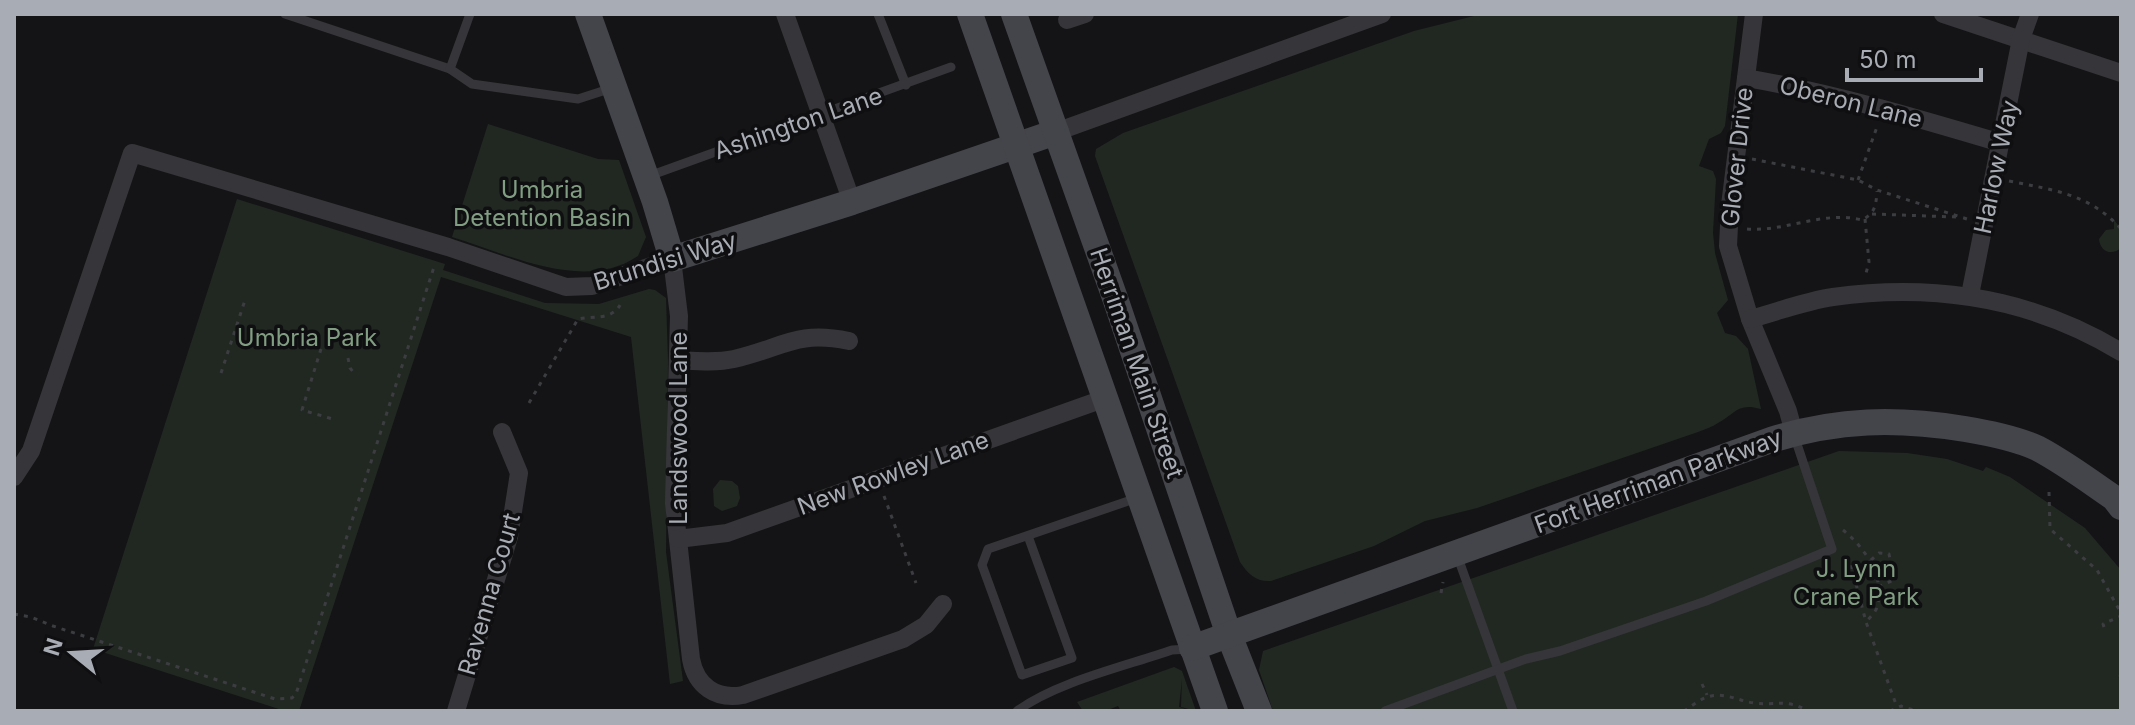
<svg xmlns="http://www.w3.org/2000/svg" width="2135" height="725" viewBox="0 0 2135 725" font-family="Inter,sans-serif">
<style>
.green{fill:#212822}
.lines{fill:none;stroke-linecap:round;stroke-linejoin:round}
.path{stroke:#3c3d41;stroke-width:3;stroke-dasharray:4 6;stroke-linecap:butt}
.lane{stroke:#36363a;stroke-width:9}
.street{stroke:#36363a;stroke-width:18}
.secondary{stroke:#44454a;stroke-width:26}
.labels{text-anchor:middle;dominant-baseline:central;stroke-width:7;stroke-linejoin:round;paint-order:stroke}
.street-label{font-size:24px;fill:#a8acb4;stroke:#0f0f11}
.park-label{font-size:24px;fill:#819d82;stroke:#0f0f11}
</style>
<rect width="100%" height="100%" fill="#141416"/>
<!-- green -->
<g class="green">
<path d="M 1482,14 L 1738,14 L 1725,126 L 1721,133 L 1709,139 L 1699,166 L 1713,171 L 1716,179 L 1713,233 L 1715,253 L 1728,300 L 1717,313 L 1725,333 L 1736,336 L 1748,349 L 1761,409 C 1737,402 1735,414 1718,423 C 1712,427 1705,429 1698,432 L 1477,508 L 1425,521 L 1374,546 L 1271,581 C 1256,582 1248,574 1240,562 L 1095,156 L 1096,149 L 1123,133 L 1414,31 Z"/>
<path d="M 488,124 L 598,159 L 619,160 L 646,237 L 638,256 C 583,293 508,254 452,237 Z"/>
<polygon points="237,199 445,264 443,270 545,303 599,304 649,289 655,290 666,298 668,361 666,552 683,681 670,684 631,337 441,277 299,711 285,711 93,649"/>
<path d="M 2114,220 L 2121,229 L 2121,248 C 2112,256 2100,252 2099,239 L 2106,230 L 2114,229 Z"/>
<polygon points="1839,451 1907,453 1947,459 1983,471 1986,467 2010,477 2085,528 2121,570 2121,711 1273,711 1259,670 1263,651"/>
<polygon points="720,480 732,481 738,486 740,498 737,506 722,511 714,506 713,489"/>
<polygon points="1174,667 1182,671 1196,711 1181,707 1182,679 1179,707 1191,711 1121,711 1118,706 1105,711 1083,711 1077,702"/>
</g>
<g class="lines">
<!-- path -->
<g class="path">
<polyline points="1752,159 1858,180 1877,190 1967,219"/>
<polyline points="1858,180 1878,124"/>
<path d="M 2009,181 C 2053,190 2090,194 2121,229"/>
<polyline points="1872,214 1956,217"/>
<polyline points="1865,219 1869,262 1865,277"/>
<path d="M 1747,229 C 1786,232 1824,210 1862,220 C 1875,213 1876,206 1877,191"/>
<polyline points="321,349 302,410 336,420"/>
<polyline points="348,358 350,368 356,375"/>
<polyline points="221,373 246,297"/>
<path d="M 529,403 L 578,319 C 593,316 612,320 620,305"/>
<polyline points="2049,492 2050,529 2097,570 2121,613"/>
<polyline points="884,496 916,583"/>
<path d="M 1843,530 C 1864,547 1886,577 1877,607 C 1876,612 1869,618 1866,622"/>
<polyline points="1871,560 1879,553 1889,554 1894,580 1878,587"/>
<polyline points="1851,565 1866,622 1897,707"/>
<polyline points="1441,593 1443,582"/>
<polyline points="14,614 31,617 53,626 275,699 292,698 296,694 434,267"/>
<polyline points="2104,627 2103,624 2121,616"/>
<polyline points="2120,675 2121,679"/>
<polyline points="1702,684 1707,695"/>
<path d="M 1684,711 C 1692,706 1701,698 1711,696 C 1727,693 1739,701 1754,703 C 1777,706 1785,698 1808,711"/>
<polyline points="1890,711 1901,706 1916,711"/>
</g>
<!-- lane -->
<g class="lane">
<polyline points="285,14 450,69"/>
<polyline points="470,14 450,69 472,84 578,99 612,88"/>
<polyline points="878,14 906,85"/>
<polyline points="649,176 951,67"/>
<polyline points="1028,536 1072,658 1022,675 982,565 988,549 1137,498"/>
<polyline points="1457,555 1513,711"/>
<path d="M 1017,711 C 1056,682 1126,666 1172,650 L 1189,649"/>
<polyline points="1385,711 1526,659 1560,651 1706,601 1832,549 1794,435"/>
</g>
<!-- street -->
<g class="street">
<polyline points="785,14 852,202"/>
<polyline points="1754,14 1730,205 1728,246 1750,319 1788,411 1794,433"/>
<polyline points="1943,14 2121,73"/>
<polyline points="1067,20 1085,14"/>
<path d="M 1746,78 C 1833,93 1917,118 2001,143"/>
<polyline points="1056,132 1382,14"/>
<polyline points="1970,295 2021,39 2030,14"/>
<path d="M 1750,319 C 1777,312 1805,301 1833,297 C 1935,283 2032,298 2121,352"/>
<path d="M 678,360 C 696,361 716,363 734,359 C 783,348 795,330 849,341"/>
<path d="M 14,477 L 31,451 L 132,153 L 448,247 L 566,287 L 592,286 L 672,259 L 679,316 L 674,503 L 691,659 C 696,686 716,700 743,695 L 903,639 L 926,625 L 943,604"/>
<polyline points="678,539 727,533 1106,398"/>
<polyline points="456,711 509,537 519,473 502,432"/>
</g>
<!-- secondary -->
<g class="secondary">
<polyline points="588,14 655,202 672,259 852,202 1056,132"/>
<polyline points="970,14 1215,711"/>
<polyline points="1014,14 1115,298 1229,635 1259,711"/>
<path d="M 1192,648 L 1771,440 C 1838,419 1896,418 1965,429 C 1989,433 2015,438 2037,448 C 2064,462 2089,481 2114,498 L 2121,507"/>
</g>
</g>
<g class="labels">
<!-- street labels -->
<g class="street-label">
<text transform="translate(1851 102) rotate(14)">Oberon Lane</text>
<text transform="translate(798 123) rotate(-19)">Ashington Lane</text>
<text transform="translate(1737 157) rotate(-84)">Glover Drive</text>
<text transform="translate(1996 167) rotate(-78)">Harlow Way</text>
<text transform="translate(665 261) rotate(-17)">Brundisi Way</text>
<text transform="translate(1137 363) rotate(71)">Herriman Main Street</text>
<text transform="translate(678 428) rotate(-90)">Landswood Lane</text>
<text transform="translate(893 473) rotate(-20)">New Rowley Lane</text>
<text transform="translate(1658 481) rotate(-20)">Fort Herriman Parkway</text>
<text transform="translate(489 594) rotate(-74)">Ravenna Court</text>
</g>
<!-- park labels -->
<g class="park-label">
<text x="542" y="189">Umbria<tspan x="542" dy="28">Detention Basin</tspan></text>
<text x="307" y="337">Umbria Park</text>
<text x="1856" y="568">J. Lynn<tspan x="1856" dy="28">Crane Park</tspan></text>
</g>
</g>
<!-- border -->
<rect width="2135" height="725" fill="none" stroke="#a8acb4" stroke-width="32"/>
<!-- north arrow -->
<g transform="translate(72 653) rotate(288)" stroke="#0f0f11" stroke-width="6" paint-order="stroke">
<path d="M0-6L14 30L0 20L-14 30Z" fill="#a8acb4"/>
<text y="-12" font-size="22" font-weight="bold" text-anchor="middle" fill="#a8acb4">N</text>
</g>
<!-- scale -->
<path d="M1847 68v12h134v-12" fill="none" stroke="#a8acb4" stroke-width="4"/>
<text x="1859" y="68" font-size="24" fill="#a8acb4" stroke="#0f0f11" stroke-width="6" paint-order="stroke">50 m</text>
</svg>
